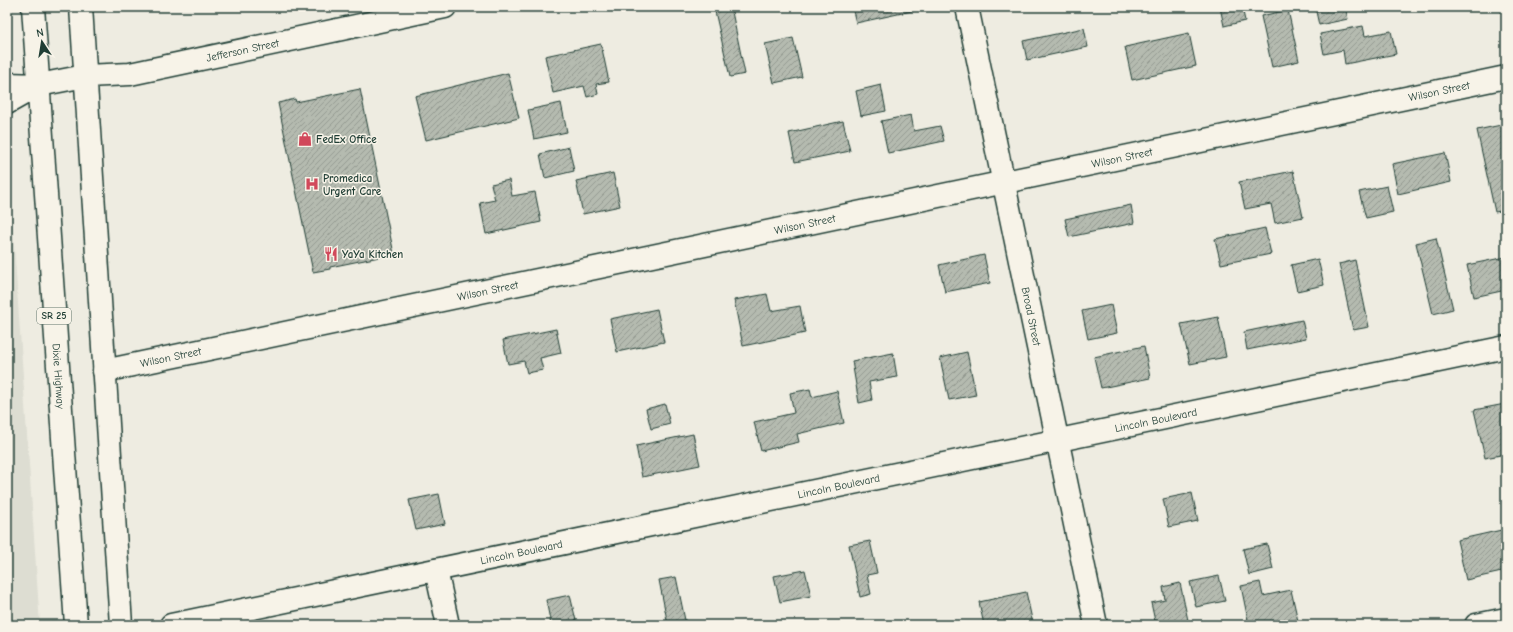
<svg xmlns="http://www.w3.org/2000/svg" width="1513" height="632" viewBox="0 0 1513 632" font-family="'Comic Neue',sans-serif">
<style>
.built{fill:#ddddd2}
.building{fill:url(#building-hatch);stroke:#1f3d34}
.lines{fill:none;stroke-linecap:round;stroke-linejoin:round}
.minor-casing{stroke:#1f3d34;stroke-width:25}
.major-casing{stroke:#1f3d34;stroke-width:25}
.minor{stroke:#f7f3e8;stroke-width:22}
.major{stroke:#f7f3e8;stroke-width:22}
.labels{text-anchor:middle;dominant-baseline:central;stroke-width:3;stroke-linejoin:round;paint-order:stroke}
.shield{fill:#f7f3e8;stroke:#60746a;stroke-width:1}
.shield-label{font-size:10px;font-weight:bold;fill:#1f3d34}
.street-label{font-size:11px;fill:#1f3d34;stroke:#f7f3e8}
.poi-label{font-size:11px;font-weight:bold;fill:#1f3d34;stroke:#f7f3e8;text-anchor:start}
</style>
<defs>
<pattern id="building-hatch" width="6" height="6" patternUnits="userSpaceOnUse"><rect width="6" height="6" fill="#b5bbb0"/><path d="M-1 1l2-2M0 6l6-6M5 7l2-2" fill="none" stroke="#939990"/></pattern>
</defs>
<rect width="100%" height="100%" fill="#eeece1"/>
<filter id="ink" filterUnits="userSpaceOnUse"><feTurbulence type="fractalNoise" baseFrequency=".025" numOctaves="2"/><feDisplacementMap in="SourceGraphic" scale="8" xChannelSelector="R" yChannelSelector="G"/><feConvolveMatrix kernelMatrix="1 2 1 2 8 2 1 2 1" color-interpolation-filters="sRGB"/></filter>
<g filter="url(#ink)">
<!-- built -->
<polygon class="built" points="7,142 40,625 7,625"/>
<!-- building -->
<g class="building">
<polygon points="714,7 731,7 745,74 730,77"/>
<polygon points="852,7 920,7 921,9 856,23"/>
<polygon points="1220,7 1242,7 1245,21 1224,26"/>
<polygon points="1315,7 1345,7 1348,19 1319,25"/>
<polygon points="1288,10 1299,61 1272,67 1261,16"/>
<polygon points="1363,26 1365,36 1391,31 1396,54 1345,64 1343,50 1324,54 1320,34"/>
<polygon points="1084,28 1088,47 1027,60 1023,41"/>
<polygon points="1189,33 1196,66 1132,80 1125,47"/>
<polygon points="793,38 802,77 774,83 765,44"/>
<polygon points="601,44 609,82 596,84 598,94 587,97 584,86 553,93 545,56"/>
<polygon points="508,73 519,118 426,140 415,96"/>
<polygon points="881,85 886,111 861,116 856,91"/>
<polygon points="360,89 394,254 330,267 330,269 313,272 278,103 295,99 296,102"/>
<polygon points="561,103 567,132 534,139 528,110"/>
<polygon points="911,115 914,131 940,126 944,141 888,153 881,121"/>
<polygon points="843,121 850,151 795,162 789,133"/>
<polygon points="1506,124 1506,210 1495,212 1477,130"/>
<polygon points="569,147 574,171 545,178 540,154"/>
<polygon points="1445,153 1451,182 1398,194 1392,164"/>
<polygon points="1293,171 1303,217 1275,223 1271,204 1245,209 1239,182"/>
<polygon points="613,173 620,206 583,214 576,181"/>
<polygon points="509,180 512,196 535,192 541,222 486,234 480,203 495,200 491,184"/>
<polygon points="1387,186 1393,212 1366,218 1359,192"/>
<polygon points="1131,205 1134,223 1069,237 1065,219"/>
<polygon points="1265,228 1271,254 1221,264 1215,239"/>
<polygon points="1436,238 1453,309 1433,314 1416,243"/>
<polygon points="984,255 990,283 945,292 939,265"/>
<polygon points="1506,257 1506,290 1474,297 1467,265"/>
<polygon points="1318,259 1324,285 1297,291 1291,265"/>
<polygon points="1355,260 1369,327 1353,330 1339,264"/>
<polygon points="767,294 771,311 800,306 805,333 743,346 734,300"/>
<polygon points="1111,305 1117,333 1088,339 1082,311"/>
<polygon points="657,309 664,342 617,352 610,319"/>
<polygon points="1218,317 1226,357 1190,364 1181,324"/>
<polygon points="1302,320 1306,338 1247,350 1244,332"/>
<polygon points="556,329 561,353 540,358 543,370 527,373 524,361 508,364 503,340"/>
<polygon points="1144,346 1150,378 1101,388 1094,357"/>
<polygon points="967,352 976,395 949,400 940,358"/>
<polygon points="893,353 897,377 869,382 872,400 859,403 852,361"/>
<polygon points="810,389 812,397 837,391 844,423 797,434 799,442 761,451 754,422 794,413 790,393"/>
<polygon points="665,404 670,424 651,429 646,409"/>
<polygon points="1505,404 1506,454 1485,458 1474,410"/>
<polygon points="693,434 700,465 642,477 636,446"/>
<polygon points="1192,493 1198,521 1169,527 1163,499"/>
<polygon points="439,494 445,524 416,530 409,500"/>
<polygon points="1506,529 1506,571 1466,580 1457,540"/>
<polygon points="870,541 877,573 867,575 871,594 860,597 849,545"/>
<polygon points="1267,544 1273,569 1249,575 1243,549"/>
<polygon points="805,570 811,596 780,602 774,576"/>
<polygon points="1219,576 1225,601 1196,607 1190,582"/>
<polygon points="676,577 686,625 668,625 659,580"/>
<polygon points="1260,582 1263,596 1291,590 1298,621 1279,625 1249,625 1241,586"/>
<polygon points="1180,583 1189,625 1147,625 1147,623 1155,621 1151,603 1165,600 1163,587"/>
<polygon points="1026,592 1033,624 984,625 979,602"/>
<polygon points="570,595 577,625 551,625 546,600"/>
</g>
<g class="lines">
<defs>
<g id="minor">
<path id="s1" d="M 967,7 L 1096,625"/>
<path id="s2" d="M 7,84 L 39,85 L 85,76 L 130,74 L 445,7"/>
<polyline points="7,103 39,85"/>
<path id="s3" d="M 104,371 L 1506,77"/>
<polyline points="436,570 448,625"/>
<path id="s4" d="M 171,625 L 1506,347"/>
<polyline points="1476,625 1506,619"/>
</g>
<g id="major">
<path id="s5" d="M 33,7 L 76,625"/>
<polyline points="81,7 121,625"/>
</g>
</defs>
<!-- minor casing -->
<use href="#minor" class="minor-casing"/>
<!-- major casing -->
<use href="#major" class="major-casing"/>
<!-- minor -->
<use href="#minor" class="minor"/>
<!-- major -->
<use href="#major" class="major"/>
</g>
</g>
<!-- icons -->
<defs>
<symbol id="shop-bare" viewBox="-9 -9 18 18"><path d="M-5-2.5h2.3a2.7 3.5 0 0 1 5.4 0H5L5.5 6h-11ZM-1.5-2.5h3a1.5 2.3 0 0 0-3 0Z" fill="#d1495b" stroke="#f7f3e8" stroke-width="2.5" paint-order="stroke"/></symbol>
<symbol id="hospital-bare" viewBox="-9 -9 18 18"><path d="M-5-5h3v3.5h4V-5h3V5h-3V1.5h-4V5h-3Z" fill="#d1495b" stroke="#f7f3e8" stroke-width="2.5" paint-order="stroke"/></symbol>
<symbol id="restaurant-bare" viewBox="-9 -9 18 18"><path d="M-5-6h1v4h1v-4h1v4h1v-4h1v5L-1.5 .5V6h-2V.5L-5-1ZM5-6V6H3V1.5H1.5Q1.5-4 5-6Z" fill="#d1495b" stroke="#f7f3e8" stroke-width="2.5" paint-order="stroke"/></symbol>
</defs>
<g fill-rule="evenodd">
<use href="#shop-bare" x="295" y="129" width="20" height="20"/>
<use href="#hospital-bare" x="302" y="174" width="20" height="20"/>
<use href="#restaurant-bare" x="321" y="244" width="20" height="20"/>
</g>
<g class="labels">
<!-- shield labels -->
<rect class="shield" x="37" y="308" width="34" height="16" rx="3"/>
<g class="shield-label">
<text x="54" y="316">SR 25</text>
</g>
<!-- street labels -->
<g class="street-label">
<text stroke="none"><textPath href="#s2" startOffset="239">Jefferson Street</textPath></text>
<text stroke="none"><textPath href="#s3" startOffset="1364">Wilson Street</textPath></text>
<text stroke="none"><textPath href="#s3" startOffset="1040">Wilson Street</textPath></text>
<text stroke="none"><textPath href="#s3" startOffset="716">Wilson Street</textPath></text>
<text stroke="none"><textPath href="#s3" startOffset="392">Wilson Street</textPath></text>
<text stroke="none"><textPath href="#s1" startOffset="316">Broad Street</textPath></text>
<text stroke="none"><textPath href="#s3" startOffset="68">Wilson Street</textPath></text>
<text stroke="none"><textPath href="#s5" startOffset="370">Dixie Highway</textPath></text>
<text stroke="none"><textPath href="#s4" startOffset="1006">Lincoln Boulevard</textPath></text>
<text stroke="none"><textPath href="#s4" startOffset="682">Lincoln Boulevard</textPath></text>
<text stroke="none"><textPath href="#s4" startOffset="358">Lincoln Boulevard</textPath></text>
</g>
<!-- poi labels -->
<g class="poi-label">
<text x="316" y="139">FedEx Office</text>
<text x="323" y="178">Promedica<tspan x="323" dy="13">Urgent Care</tspan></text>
<text x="342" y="254">YaYa Kitchen</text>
</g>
</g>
<!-- margin -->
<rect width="1513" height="632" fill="none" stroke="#f7f3e8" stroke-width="24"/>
<rect x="12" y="12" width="1489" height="608" fill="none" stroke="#1f3d34" stroke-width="1.5" filter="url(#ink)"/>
<!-- north arrow -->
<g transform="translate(42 42) rotate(348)" stroke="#f7f3e8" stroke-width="3" paint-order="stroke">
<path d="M0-3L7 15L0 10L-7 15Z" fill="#1f3d34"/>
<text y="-6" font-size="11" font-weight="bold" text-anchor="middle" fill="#1f3d34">N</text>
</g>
</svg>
